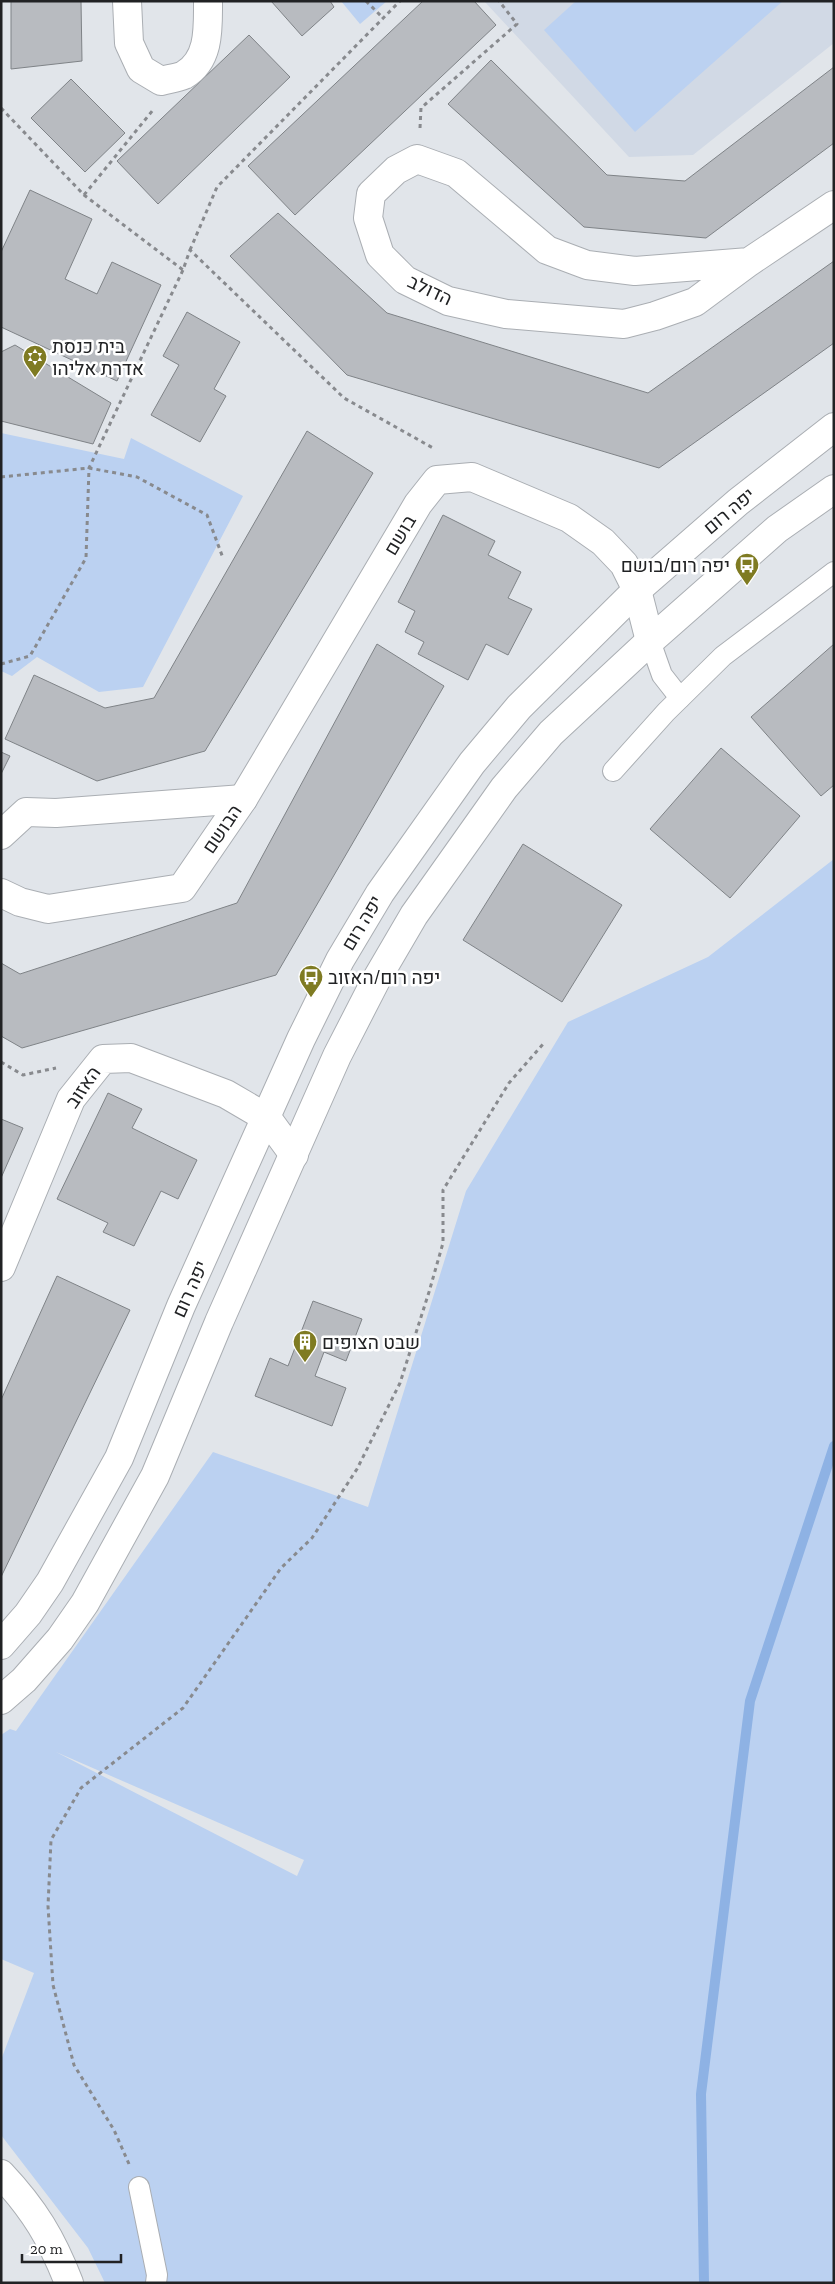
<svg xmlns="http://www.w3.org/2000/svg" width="835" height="2284" viewBox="0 0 835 2284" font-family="'Zilla Slab',Heebo,serif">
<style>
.built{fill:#d1d9e5}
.green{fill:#bbd1f1;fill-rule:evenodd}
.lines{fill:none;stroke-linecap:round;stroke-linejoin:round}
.stream{stroke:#8eb2e4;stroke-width:10}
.building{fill:#b8bbc0;stroke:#7f8387}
.lane-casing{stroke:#aaaeb3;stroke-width:22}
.street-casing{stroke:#aaaeb3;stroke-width:30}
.secondary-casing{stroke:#aaaeb3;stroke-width:30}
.path{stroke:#888a8e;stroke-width:3;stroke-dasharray:4 4;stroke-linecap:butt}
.lane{stroke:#fff;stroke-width:20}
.street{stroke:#fff;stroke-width:28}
.secondary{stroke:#fff;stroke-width:28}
.labels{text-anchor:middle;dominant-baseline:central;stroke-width:5;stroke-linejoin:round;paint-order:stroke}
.street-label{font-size:19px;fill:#212224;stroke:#fff}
.poi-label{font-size:19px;fill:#212224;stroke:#fff;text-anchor:start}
</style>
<rect width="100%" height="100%" fill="#e1e5ea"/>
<!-- built -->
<polygon class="built" points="484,1 834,1 834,43 693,155 629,157"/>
<!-- green -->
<g class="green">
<polygon points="341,1 387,1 360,24"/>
<polygon points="576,1 783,1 635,132 544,30"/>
<polygon points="1,433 124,459 131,438 243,496 143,687 99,692 37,657 12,676 1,671"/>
<path d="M 834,859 L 834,2283 L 105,2283 L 88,2248 L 1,2135 L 1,2060 L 34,1973 L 1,1959 L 1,1735 L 10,1729 L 16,1731 L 213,1452 L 368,1507 L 466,1191 L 568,1022 L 708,957 ZM 56,1752 L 304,1860 L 297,1876 Z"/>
</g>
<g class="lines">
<!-- stream -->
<polyline class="stream" points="704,2283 701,2094 750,1701 834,1446"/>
</g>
<!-- building -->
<g class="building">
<polygon points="11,1 81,1 82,61 11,69"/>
<polygon points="271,1 330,1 334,7 302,36"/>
<polygon points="423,1 474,1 496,25 295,215 248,166"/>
<polygon points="249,35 290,77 158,204 117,161"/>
<polygon points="491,60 607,175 685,181 834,67 834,143 706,238 584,227 448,104"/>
<polygon points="71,79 125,133 85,172 31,118"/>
<polygon points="30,190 92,219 65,279 97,294 112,262 161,285 117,381 1,327 1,252"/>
<polygon points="278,213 387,313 648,393 834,261 834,343 659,468 347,375 230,256"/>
<polygon points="187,312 240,342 214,389 226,396 200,442 151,415 179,365 163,356"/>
<polygon points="15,345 111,403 93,444 1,421 1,352"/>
<polygon points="307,431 373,473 205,751 97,781 5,739 34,675 105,708 154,698"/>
<polygon points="443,515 495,541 488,555 521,572 508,598 532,609 508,655 486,644 468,680 418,654 424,642 405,632 415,611 398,602"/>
<polygon points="377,644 444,686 276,975 22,1048 1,1036 1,963 20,974 237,903"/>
<polygon points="834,644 834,785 821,796 751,717"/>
<polygon points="721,748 800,816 730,898 650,829"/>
<polygon points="1,752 10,756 1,774"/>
<polygon points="523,844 622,905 562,1002 463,940"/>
<polygon points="108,1093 142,1109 132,1128 197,1160 178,1199 161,1191 134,1246 103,1232 108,1223 57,1199"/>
<polygon points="1,1119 23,1128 1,1178"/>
<polygon points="57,1276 130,1310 1,1577 1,1400"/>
<polygon points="313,1301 362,1319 346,1361 324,1352 315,1376 346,1388 332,1426 255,1396 270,1358 288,1366"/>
</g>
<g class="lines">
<defs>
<g id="lane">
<polyline points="650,641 662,675 680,698"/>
<polyline points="613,771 666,712 723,656 834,572"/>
<polyline points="139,2187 157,2275 156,2283"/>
</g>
<g id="street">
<path d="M 127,1 L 129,43 L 141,69 L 161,81 C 168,79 177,78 184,75 C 210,60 208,28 208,1"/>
<polyline points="749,262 635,271 587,265 547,250 456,173 417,159 396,170 371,194 368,218 380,255 405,280 448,301 506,314 624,324 655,316 695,302 749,262 834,205"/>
<polyline points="1,835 26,812 56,813 243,799"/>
<polyline points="1,893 20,902 48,909 182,888 243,799 418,504 437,480 472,477 569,518 603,542 624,564 637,590 650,641"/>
<polyline points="1,1267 71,1099 103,1059 131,1058 226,1094 267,1118 294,1155"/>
<path d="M 1,2174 C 34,2209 52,2239 69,2283"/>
</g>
<g id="secondary">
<polyline points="1,1645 28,1614 50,1582 119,1458 181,1306 301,1039 340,960 380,893 472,763 519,707 637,590 738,502 834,427"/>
<polyline points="1,1700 24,1680 60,1639 85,1603 155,1476 219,1322 337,1056 376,980 414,915 504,788 551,733 650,641 777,529 834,489"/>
</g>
</defs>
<!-- lane casing -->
<use href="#lane" class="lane-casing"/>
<!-- street casing -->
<use href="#street" class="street-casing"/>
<!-- secondary casing -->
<use href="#secondary" class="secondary-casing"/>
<!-- path -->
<g class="path">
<polyline points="366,1 382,17"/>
<polyline points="1,108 84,195 183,270 190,250 344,398 433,448"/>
<polyline points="420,128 421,108 517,24 499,1"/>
<polyline points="84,195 153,110"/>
<polyline points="190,250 217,187 400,1"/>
<polyline points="1,477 89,468 137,477 207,515 223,558"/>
<polyline points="1,664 30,656 86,558 89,468 183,270"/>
<polyline points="1,1062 23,1075 56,1068"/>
<polyline points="129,2164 114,2130 74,2065 53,1985 48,1906 51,1840 81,1788 183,1708 281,1568 312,1538 357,1469 400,1383 429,1292 443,1243 443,1190 509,1083 544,1043"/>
</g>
<!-- lane -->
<use href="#lane" class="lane"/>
<!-- street -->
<use href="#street" class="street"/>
<!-- secondary -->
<use href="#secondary" class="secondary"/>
</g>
<!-- icons -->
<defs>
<symbol id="synagogue-pin" viewBox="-11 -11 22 30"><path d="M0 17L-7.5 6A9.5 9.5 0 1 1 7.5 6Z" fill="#7f7b22" stroke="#fff"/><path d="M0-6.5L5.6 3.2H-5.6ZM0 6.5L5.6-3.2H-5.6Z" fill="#fff"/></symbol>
<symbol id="bus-pin" viewBox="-11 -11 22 30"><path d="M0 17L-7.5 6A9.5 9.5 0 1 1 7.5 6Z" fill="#7f7b22" stroke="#fff"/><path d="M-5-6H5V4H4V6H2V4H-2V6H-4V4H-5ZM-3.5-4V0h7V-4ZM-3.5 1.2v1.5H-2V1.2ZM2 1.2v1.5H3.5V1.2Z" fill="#fff"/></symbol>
<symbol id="building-pin" viewBox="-11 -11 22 30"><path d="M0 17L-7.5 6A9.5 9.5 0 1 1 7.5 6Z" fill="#7f7b22" stroke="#fff"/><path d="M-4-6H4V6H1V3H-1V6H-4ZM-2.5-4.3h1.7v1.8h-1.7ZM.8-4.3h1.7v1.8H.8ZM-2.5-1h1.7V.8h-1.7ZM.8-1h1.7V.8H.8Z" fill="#fff"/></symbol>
</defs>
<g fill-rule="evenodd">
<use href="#synagogue-pin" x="21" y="343" width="28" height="38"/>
<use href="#bus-pin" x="733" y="551" width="28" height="38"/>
<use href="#bus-pin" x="297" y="963" width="28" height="38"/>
<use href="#building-pin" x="291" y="1328" width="28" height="38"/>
</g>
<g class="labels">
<!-- street labels -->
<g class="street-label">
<text transform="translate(430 290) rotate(25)">הדולב</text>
<text transform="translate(729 511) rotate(-40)">יפה רום</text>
<text transform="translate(400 535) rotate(-59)">בושם</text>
<text transform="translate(222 829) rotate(-56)">הבושם</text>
<text transform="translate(362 923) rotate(-59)">יפה רום</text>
<text transform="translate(83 1087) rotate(-55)">האזוב</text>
<text transform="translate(190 1289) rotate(-66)">יפה רום</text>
</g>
<!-- poi labels -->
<g class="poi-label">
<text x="52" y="346">בית כנסת<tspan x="52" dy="22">אדרת אליהו</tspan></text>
<text x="730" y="565" text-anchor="end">יפה רום/בושם</text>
<text x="328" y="977">יפה רום/האזוב</text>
<text x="322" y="1342">שבט הצופים</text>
</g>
</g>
<!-- border -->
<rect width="835" height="2284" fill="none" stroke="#212224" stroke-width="5"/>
<!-- scale -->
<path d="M22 2254v8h99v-8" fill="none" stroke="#212224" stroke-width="2.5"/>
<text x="30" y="2254" font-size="15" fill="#212224" stroke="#ffffff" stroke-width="4" paint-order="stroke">20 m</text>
</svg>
